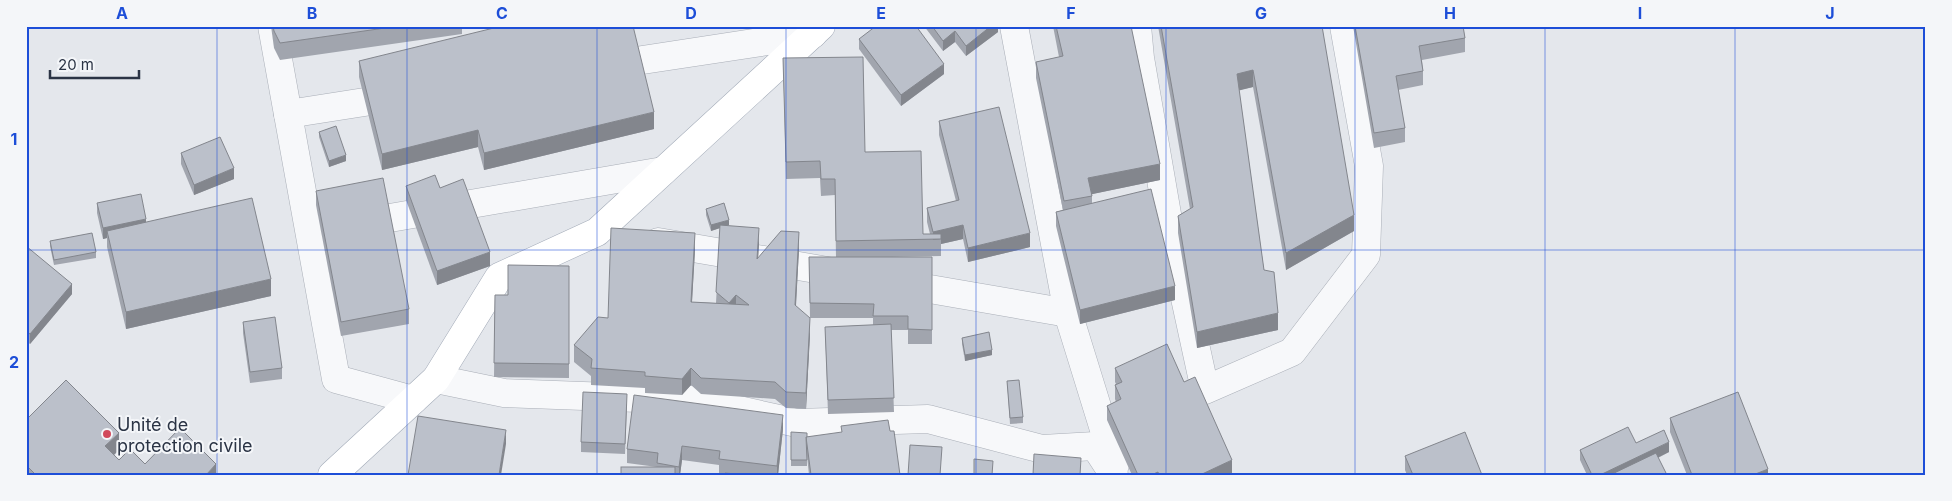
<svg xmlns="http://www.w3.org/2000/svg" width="1952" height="501" viewBox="0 0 1952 501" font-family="Inter,sans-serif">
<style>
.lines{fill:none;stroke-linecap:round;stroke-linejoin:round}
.minor-casing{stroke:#a9aeb7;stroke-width:29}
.major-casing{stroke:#a3abb8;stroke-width:29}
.minor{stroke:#f7f8fa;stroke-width:28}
.major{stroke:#fff;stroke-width:28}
.wall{fill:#a1a5ae}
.shaded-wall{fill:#83868d}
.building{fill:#bbc0ca;stroke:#83868d}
.grid{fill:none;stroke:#1d4ed8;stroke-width:1;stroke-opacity:0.55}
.poi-dot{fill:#d1495b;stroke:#f4f6f9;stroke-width:2}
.labels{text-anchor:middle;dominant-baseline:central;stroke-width:4;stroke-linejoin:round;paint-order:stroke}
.poi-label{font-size:18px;fill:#2b3445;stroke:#f4f6f9;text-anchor:start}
.neatline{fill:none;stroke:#1d4ed8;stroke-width:2}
.grid-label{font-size:16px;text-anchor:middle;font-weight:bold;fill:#1d4ed8}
</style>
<rect width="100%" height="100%" fill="#e4e7ec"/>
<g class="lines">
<defs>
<g id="minor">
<polyline points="272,26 336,379 413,400"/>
<polyline points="1014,26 1068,313 1115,465"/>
<polyline points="1137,26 1140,58 1168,220 1205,390 1292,352 1366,255 1369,166 1344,26"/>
<polyline points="603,66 813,34"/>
<polyline points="288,114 403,96"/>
<polyline points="355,224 663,171"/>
<polyline points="658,242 845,274"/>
<polyline points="895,283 1068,313"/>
<polyline points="436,379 504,393 693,400 797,423 928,419 1042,449 1095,446 1114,475"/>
</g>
<polyline id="major" points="332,475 436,379 499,277 597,232 821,26"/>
</defs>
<!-- minor casing -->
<use href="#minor" class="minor-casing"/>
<!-- major casing -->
<use href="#major" class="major-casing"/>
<!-- minor -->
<use href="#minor" class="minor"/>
<!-- major -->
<use href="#major" class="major"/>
</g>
<!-- wall -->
<g class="wall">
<polygon points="271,26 462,26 462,34 280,60 274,48"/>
<polygon points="924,26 998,26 998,32 966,56 955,42 943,51"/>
<polygon points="1053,26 1131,26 1160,180 1092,194 1092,203 1175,300 1080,324 1056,226 1056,212 1063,210 1036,78 1036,62 1059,57"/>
<polygon points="1158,26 1322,26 1354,231 1286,270 1253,87 1239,90 1264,270 1278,330 1197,348 1178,233 1178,216 1190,209"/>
<polygon points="1353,26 1463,26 1465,38 1465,52 1422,60 1423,71 1423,85 1398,90 1405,128 1405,142 1374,148"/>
<polygon points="859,39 944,74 901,106 859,49"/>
<polygon points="783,58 865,152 923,234 930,234 927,222 927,208 956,201 939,135 939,121 1030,247 968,262 963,239 941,244 941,256 892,257 932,257 932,344 908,344 908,330 891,330 894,412 828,414 825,327 873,325 873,318 810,318 809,257 836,257 835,195 821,196 820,178 786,179"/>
<polygon points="359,61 654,129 484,170 478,147 382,170 359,77"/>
<polygon points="319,132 346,161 329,167 319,137"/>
<polygon points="181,153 234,179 194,195 181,164"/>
<polygon points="406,186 440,188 490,266 437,285 406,200"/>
<polygon points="316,191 409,309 409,324 341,336 316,205"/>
<polygon points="97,203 146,222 271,296 126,329 107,247 107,238 103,239 97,213"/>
<polygon points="706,209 729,225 728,226 759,244 758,258 799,249 796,306 810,334 806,409 786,408 775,399 701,394 691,385 682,395 645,393 645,388 591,385 591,376 574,362 574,345 608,318 695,250 692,302 716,303 720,228 711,231 706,215"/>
<polygon points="50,241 96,252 96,258 54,265 50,246"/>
<polygon points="26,246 72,294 30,344 26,341"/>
<polygon points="569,266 569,378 494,377 495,295 508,295"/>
<polygon points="243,322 282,368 282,379 250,383 243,333"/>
<polygon points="962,338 992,355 965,361 962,344"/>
<polygon points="1115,368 1184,382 1232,474 1132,475 1107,420 1107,406 1116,402 1115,399 1115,385 1116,384 1115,382"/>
<polygon points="1007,381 1023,417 1023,423 1010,424"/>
<polygon points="627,404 625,454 581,452 581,442"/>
<polygon points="1670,418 1768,475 1687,475 1670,432"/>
<polygon points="26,420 119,450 114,455 119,460 216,475 26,475"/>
<polygon points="783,429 778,475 725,475 725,474 719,473 719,465 682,460 680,475 621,475 657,467 627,463 627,449"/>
<polygon points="890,431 900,475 809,475 807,456 807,466 791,466 791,432 807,437"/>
<polygon points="1636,443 1669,452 1658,458 1667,475 1587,475 1580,460 1580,450"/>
<polygon points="1405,456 1482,475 1407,475 1405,470"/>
</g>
<!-- shaded-wall -->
<g class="shaded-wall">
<polygon points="991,26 998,26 998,32 966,56 966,46"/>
<polygon points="955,31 955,42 943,51 943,41"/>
<polygon points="944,64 944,74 901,106 901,95"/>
<polygon points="1253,70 1253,87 1237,91 1237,74"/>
<polygon points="654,112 654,129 484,170 484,153"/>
<polygon points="478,130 478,147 382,170 382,154"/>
<polygon points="346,155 346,161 329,167 329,161"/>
<polygon points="1160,164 1160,180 1088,195 1088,178"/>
<polygon points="234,168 234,179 194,195 194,185"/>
<polygon points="1354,215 1354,231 1286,270 1286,253"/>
<polygon points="146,219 146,229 107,231 107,238 103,239 103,228"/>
<polygon points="729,220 729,225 711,231 711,225"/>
<polygon points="963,225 963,239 941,244 941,239 933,240 933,232"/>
<polygon points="759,228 759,244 757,276 757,259"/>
<polygon points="799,232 799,249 795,322 795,305"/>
<polygon points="695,233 695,250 691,318 691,302"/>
<polygon points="1030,233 1030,247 968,262 968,248"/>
<polygon points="490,252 490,266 437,285 437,271"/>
<polygon points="271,279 271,296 126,329 126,312"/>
<polygon points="72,284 72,294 30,344 30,334"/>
<polygon points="1175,286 1175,300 1080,324 1080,310"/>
<polygon points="736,295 736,311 729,320 729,303"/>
<polygon points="1278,313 1278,330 1197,348 1197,332"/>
<polygon points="810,318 810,334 806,409 806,393"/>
<polygon points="992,350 992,355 965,361 965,355"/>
<polygon points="691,368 691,385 682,395 682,379"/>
<polygon points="783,415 783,429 778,475 777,475 777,466"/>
<polygon points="506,430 506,444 501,475 499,475"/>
<polygon points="119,433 119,450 105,463 105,446"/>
<polygon points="1669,442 1669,452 1622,475 1600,475"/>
<polygon points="682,446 682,460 680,475 679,475 679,467"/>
<polygon points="1232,460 1232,474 1200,475"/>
<polygon points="216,464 216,475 206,475"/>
<polygon points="1768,469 1768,475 1753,475"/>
<polygon points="1158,472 1158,475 1151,475"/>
</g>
<!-- building -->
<g class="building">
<polygon points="273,26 399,26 280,43 274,31"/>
<polygon points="502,26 633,26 654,112 484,153 478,130 382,154 359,61"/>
<polygon points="876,26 916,26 944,64 901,95 859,39"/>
<polygon points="932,26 991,26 966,46 955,31 943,41"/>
<polygon points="1056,26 1131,26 1160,164 1088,178 1092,196 1064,201 1036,62 1063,56"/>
<polygon points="1161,26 1322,26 1354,215 1286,253 1253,70 1237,74 1264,270 1274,272 1278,313 1197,332 1178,216 1193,207"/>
<polygon points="1355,26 1463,26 1465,38 1419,46 1423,71 1396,76 1405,128 1374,133"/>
<polygon points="863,57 865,152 921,151 923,234 941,234 941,239 836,241 835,179 821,179 820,161 786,162 783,58"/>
<polygon points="999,107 1030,233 968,248 963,225 933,232 927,208 959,200 939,121"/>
<polygon points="336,126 346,155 329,161 319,132"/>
<polygon points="220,137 234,168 194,185 181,153"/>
<polygon points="435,175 440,188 463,179 490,252 437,271 406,186"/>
<polygon points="383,178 409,309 341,322 316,191"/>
<polygon points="1151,189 1175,286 1080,310 1056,212"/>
<polygon points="141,194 146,219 103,228 97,203"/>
<polygon points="252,198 271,279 126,312 107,231"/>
<polygon points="724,203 729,220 711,225 706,209"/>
<polygon points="720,225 759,228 757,259 781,231 799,232 795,305 810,318 806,393 786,392 775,382 701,378 691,368 682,379 645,376 645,372 591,368 592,359 574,345 598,317 608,318 611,228 695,233 691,302 749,305 736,295 729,303 716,292"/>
<polygon points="92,233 96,252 54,260 50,241"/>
<polygon points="26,246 72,284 30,334 26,331"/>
<polygon points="809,257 932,257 932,330 908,329 908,316 873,316 874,304 810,303"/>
<polygon points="508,265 569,266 569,364 494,363 495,295 508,295"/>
<polygon points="275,317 282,368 250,372 243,322"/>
<polygon points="891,324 894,398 828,400 825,327"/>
<polygon points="989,332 992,350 965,355 962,338"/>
<polygon points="1167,344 1184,382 1195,377 1232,460 1200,475 1159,475 1158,472 1151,475 1138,475 1107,406 1121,399 1115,385 1122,382 1115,368"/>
<polygon points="66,380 119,433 105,446 119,460 130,449 145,464 180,428 216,464 206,475 36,475 26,465 26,420"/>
<polygon points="1019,380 1023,417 1010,418 1007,381"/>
<polygon points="583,392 627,394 625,444 581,442"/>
<polygon points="1738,392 1768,469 1753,475 1692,475 1670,418"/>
<polygon points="634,395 783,415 777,466 719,459 720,451 682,446 679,467 657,463 658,453 627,449"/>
<polygon points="418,416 506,430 499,475 408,475"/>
<polygon points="888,420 890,431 894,431 900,475 811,475 806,437 842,432 841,426"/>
<polygon points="1628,427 1636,443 1664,430 1669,442 1600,475 1592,475 1580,450"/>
<polygon points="791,432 807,433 807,437 806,437 807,460 791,460"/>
<polygon points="1465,432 1482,475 1413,475 1405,456"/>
<polygon points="910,445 942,447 940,475 908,475"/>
<polygon points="1656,453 1667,475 1610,475"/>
<polygon points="1034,454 1081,458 1080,475 1033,475"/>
<polygon points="974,459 993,461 992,475 974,475"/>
<rect x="621" y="467" width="54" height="8"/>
<polygon points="725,473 746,475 725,475"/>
</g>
<!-- grid -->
<path class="grid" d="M 217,26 L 217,475M 407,26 L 407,475M 597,26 L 597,475M 786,26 L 786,475M 976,26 L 976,475M 1166,26 L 1166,475M 1355,26 L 1355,475M 1545,26 L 1545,475M 1735,26 L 1735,475M 26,250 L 1926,250"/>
<!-- markers -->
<circle class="poi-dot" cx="107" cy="434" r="5"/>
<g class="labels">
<!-- poi labels -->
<g class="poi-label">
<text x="117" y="424">Unité de<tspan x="117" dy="21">protection civile</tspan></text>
</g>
</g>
<!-- border -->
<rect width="1952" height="501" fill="none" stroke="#f4f6f9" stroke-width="55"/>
<!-- scale -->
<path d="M50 70v8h89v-8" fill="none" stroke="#2b3445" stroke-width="2.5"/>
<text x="58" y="70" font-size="15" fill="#2b3445" stroke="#f4f6f9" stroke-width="4" paint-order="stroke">20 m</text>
<rect x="28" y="28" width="1896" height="446" class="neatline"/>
<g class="grid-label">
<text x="122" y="19">A</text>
<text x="312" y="19">B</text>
<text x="502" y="19">C</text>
<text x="691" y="19">D</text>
<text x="881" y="19">E</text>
<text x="1071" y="19">F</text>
<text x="1261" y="19">G</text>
<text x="1450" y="19">H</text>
<text x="1640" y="19">I</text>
<text x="1830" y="19">J</text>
<text x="14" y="145">1</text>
<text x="14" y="368">2</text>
</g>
</svg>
